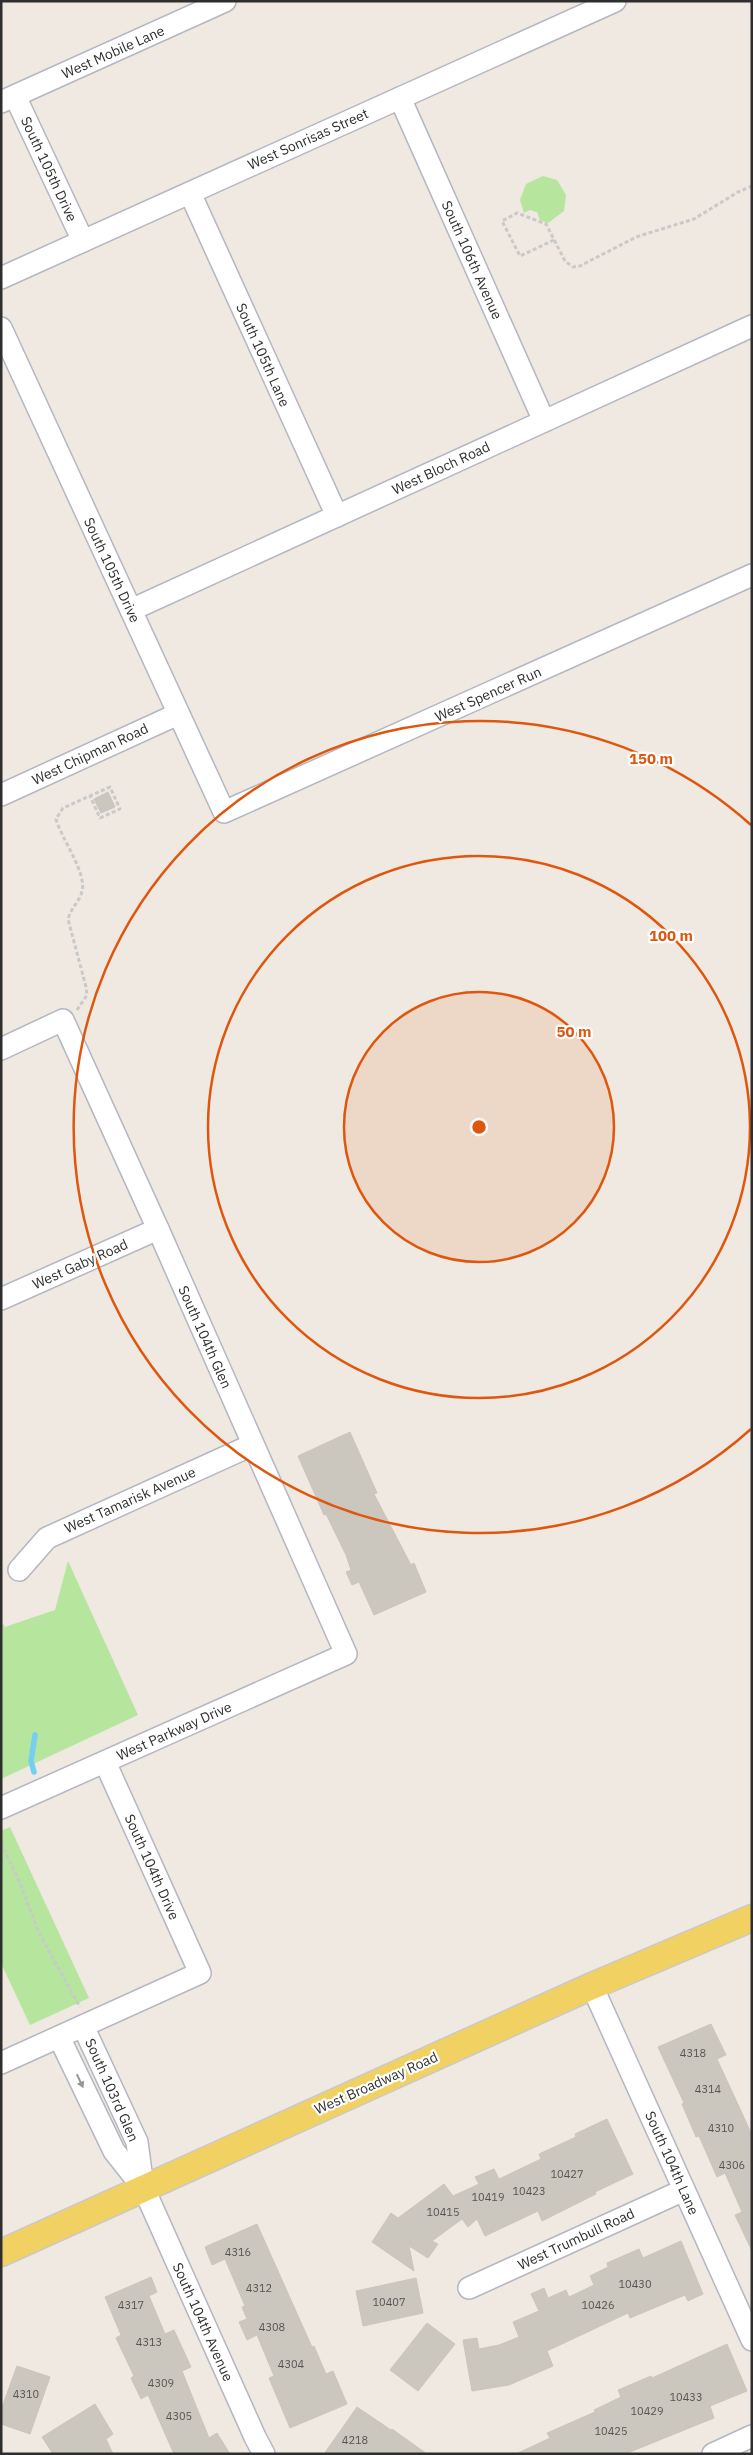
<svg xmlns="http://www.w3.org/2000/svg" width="753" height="2455" viewBox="0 0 753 2455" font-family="'IBM Plex Sans',sans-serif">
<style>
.green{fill:#b6e59e}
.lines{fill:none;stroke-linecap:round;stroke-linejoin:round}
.stream{stroke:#75cff0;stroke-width:5.5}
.building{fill:#cbc7bf;stroke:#cbc5ba}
.minor-casing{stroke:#b4b7c1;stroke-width:24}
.major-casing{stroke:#c9c9c9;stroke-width:29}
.path{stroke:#c9c9c9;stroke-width:3;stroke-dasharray:4 2.5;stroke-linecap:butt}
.minor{stroke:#fff;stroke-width:21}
.major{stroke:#f2d163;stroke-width:26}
.oneway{fill:#969696}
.ring{fill:none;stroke:#df570e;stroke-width:2.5}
.labels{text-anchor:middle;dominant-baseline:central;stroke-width:4.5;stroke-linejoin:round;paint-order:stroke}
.number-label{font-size:11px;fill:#555452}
.street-label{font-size:14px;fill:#2e2e2e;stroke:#fff}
.centre{fill:#df570e;stroke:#fff;stroke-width:2.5}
.ring-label{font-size:15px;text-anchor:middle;font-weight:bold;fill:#df570e;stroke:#fff;stroke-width:4.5;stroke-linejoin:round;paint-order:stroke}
</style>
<rect width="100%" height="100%" fill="#efe9e1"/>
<!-- green -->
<g class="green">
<polygon points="543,176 557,180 566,195 564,211 548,223 540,220 537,212 530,210 524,213 520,200 526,184"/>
<polygon points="68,1561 138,1715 1,1779 1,1621 5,1627 55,1610"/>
<polygon points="10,1827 89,1998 30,2025 1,1963 1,1831"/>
</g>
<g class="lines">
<!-- stream -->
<polyline class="stream" points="34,1772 31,1761 35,1735"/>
</g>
<!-- building -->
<g class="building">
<polygon points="108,792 115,807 101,813 94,799"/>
<polygon points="350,1432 377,1493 374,1494 411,1565 414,1563 426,1592 374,1615 359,1582 352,1585 346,1572 351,1570 346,1555 326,1514 324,1515 298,1456"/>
<polygon points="711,2024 726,2055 717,2059 752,2135 752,2251 735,2215 742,2212 725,2173 717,2177 699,2136 696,2137 682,2104 684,2103 658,2047"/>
<polygon points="607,2119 633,2174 595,2192 596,2194 542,2221 538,2211 485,2236 477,2219 468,2227 462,2219 432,2241 438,2244 428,2258 409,2246 414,2271 372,2242 391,2213 398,2218 444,2184 453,2196 479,2184 475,2177 494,2169 499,2179 541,2159 539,2154 576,2137 575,2134"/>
<polygon points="257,2224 312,2347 314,2346 326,2374 333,2371 347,2404 290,2428 269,2378 274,2376 257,2335 247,2340 239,2322 247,2319 242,2307 245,2306 225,2259 212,2265 205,2247"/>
<polygon points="681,2241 703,2294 688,2301 685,2295 630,2318 628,2313 547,2351 553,2366 509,2385 472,2391 463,2340 477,2338 479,2349 499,2345 519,2337 513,2322 539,2311 531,2294 544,2288 548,2298 566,2290 569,2297 594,2285 590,2276 608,2267 607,2263 639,2249 643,2258"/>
<polygon points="151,2277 157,2292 149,2296 165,2334 174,2330 191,2367 182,2371 209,2438 217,2433 230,2454 174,2454 148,2395 141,2399 131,2378 134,2376 116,2338 121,2335 105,2297"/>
<polygon points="416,2278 423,2313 363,2326 356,2291"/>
<polygon points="427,2323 455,2344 418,2391 390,2370"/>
<polygon points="727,2344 747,2391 710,2406 714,2418 625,2454 516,2454 550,2438 547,2433 595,2412 594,2410 621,2397 618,2390 651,2376 652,2378"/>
<polygon points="17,2366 50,2377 30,2434 1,2424 1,2410"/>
<polygon points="95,2404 113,2434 106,2439 113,2454 53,2454 42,2437"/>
<polygon points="357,2407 391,2430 392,2429 427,2454 324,2454"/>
</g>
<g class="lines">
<defs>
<g id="minor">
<polyline points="15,96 83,241"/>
<polyline points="400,98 544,421"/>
<polyline points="1,102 225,1"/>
<polyline points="190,193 337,516"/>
<polyline points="1,278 615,1"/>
<polyline points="1,328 224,812 752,575"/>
<polyline points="131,610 752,326"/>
<polyline points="1,795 178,714"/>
<polyline points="1,1049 63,1020 158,1229 346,1654 1,1808"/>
<polyline points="1,1299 158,1229"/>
<polyline points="19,1570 47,1538 252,1445"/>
<polyline points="592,1986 752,2340"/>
<polyline points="83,2026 137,2142 143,2187"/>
<polyline points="59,2037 114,2151 144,2189 255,2437 264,2454"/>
<polyline points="1,2063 200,1973 105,1762"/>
<polyline points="469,2288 684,2190"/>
<polyline points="713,2454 752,2436"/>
</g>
<polyline id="major" points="1,2253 592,1986 752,1918"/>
</defs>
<!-- minor casing -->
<use href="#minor" class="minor-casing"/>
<!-- major casing -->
<use href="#major" class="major-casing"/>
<!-- path -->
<g class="path">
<polyline points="554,240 520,256 502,221 517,213 546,224 565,261 573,267 580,266 636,237 694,219 738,192 752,186"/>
<path d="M 77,1010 L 87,995 L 86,987 L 68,919 C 71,908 80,901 82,891 C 87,873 61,838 56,819 L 63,808 L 110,787 L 120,809 L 100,818 L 90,796"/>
<polyline points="1,1843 20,1883 39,1933 80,2007"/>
</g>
<!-- minor -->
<use href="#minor" class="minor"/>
<!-- major -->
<use href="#major" class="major"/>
</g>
<!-- one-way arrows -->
<defs><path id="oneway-solid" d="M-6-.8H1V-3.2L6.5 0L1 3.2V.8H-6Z" transform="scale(1.25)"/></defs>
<use class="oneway" href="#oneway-solid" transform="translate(80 2081) rotate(65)"/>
<!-- distance rings -->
<circle cx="479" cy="1127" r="135" fill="#df570e" fill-opacity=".12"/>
<g class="ring">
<circle cx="479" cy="1127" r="135"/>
<circle cx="479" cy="1127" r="271"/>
<path d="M751 1429A406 406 0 1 1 751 825"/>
</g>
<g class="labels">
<!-- number labels -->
<g class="number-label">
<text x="693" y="2053">4318</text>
<text x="708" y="2089">4314</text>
<text x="721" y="2128">4310</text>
<text x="732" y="2165">4306</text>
<text x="567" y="2174">10427</text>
<text x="529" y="2191">10423</text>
<text x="488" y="2197">10419</text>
<text x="443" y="2212">10415</text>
<text x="238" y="2252">4316</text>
<text x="635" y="2284">10430</text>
<text x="259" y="2288">4312</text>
<text x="389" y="2302">10407</text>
<text x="131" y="2305">4317</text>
<text x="598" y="2305">10426</text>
<text x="272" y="2327">4308</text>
<text x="149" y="2342">4313</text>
<text x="291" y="2364">4304</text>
<text x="161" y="2383">4309</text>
<text x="26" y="2394">4310</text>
<text x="686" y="2397">10433</text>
<text x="647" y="2411">10429</text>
<text x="179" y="2416">4305</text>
<text x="611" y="2431">10425</text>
<text x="355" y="2440">4218</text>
</g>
<!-- street labels -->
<g class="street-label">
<text transform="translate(113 52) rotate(-24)">West Mobile Lane</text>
<text transform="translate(308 139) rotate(-24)">West Sonrisas Street</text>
<text transform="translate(49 169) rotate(65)">South 105th Drive</text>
<text transform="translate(472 260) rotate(66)">South 106th Avenue</text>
<text transform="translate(263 355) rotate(66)">South 105th Lane</text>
<text transform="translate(441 468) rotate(-25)">West Bloch Road</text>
<text transform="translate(112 570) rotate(65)">South 105th Drive</text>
<text transform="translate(488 694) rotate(-24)">West Spencer Run</text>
<text transform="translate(90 754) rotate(-25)">West Chipman Road</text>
<text transform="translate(80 1264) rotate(-24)">West Gaby Road</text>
<text transform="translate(205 1337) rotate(66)">South 104th Glen</text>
<text transform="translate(130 1500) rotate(-24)">West Tamarisk Avenue</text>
<text transform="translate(174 1731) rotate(-24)">West Parkway Drive</text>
<text transform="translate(152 1867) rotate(66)">South 104th Drive</text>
<text transform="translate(376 2083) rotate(-24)">West Broadway Road</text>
<text transform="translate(112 2090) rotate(66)">South 103rd Glen</text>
<text transform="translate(672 2163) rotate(66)">South 104th Lane</text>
<text transform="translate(576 2239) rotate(-25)">West Trumbull Road</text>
<text transform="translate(203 2322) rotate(66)">South 104th Avenue</text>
</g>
</g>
<circle cx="479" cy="1127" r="8" class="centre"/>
<g class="ring-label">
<text x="651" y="764">150 m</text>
<text x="671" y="941">100 m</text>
<text x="574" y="1037">50 m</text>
</g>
<!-- border -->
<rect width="753" height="2455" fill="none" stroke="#2e2e2e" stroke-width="5"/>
</svg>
